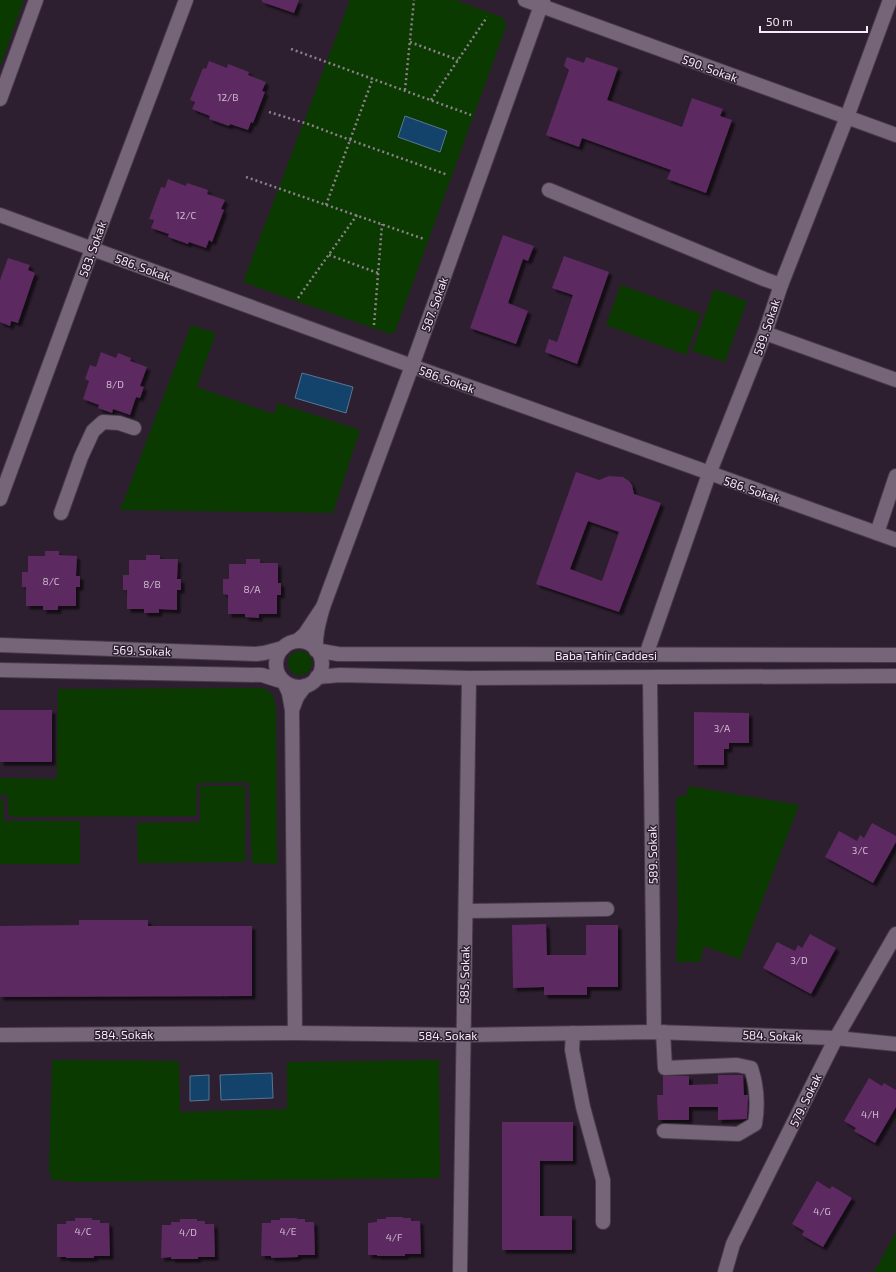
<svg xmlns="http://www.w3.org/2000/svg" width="896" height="1272" viewBox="0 0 896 1272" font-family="'Exo 2',sans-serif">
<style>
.green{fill:#0b3a00}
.water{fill:#13436b;stroke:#577695}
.building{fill:#5c2960;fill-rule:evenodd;filter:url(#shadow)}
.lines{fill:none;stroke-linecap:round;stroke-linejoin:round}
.minor-casing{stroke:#473b49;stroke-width:16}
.path{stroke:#8d808e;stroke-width:2.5;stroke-dasharray:2 3;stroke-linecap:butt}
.minor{stroke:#766579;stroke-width:14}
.labels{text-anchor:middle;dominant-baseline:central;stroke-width:3;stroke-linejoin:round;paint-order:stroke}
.number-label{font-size:10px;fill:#d0bbd1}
.street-label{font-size:12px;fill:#f6ecf7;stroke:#2e1f30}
</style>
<defs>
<filter id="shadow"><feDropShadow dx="3.5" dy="3.5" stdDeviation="1" flood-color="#0009"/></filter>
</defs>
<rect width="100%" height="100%" fill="#2e1f30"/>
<!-- green -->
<g class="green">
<polygon points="0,0 24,0 0,67"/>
<polygon points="350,0 455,0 504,18 506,27 395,332 390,334 243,282"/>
<polygon points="621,285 701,314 686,355 606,325"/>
<polygon points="714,289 747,301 725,362 692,351"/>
<polygon points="191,325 216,333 197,387 274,414 278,403 360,430 333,513 120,510"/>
<circle cx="300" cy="663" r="12"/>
<path d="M 263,688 C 275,694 274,698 276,710 L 277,864 L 252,863 L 249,782 L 197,783 L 196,816 L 9,817 L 7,795 L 0,795 L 0,778 L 57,779 L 58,689 Z"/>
<polygon points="200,786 245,786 245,862 138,863 137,823 200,822"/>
<polygon points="689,786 799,805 740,959 704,946 700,962 676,962 678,918 676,798 686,795"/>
<polygon points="0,799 3,799 4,821 80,821 80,864 0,864"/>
<polygon points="52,1060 179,1061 180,1112 287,1109 287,1062 439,1060 440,1178 75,1182 52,1180 49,1171"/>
<polygon points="896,1232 896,1272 874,1272"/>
</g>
<!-- water -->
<g class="water">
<polygon points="405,116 447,131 440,152 398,137"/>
<polygon points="302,373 353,387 346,413 295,398"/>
<polygon points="272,1073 273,1098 221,1100 220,1075"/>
<polygon points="209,1075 209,1100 190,1101 190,1076"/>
</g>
<!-- building -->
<g class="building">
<polygon points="262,0 299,0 294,13 262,2"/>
<polygon points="567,57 584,63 586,57 618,68 607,100 682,127 692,98 723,109 720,116 732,120 706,193 667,179 671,170 582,138 579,147 546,135 569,70 564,66"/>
<polygon points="209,61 227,68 228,64 249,72 248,75 266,82 262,91 265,92 253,123 251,122 248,130 230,124 229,126 209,119 210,116 192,109 195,102 190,100 203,68 206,69"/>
<polygon points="168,179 186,186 187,183 208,190 207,194 225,200 221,209 224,210 212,242 209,240 206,248 189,242 188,244 168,237 169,234 151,228 154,220 149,219 161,187 165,188"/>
<polygon points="503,235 534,246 528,261 523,259 508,303 528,311 516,344 470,328"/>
<polygon points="564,256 609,272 577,364 545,352 549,339 557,342 573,295 552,288"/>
<polygon points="8,258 30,265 28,270 35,273 18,323 11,321 10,326 0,322 0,280"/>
<polygon points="101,352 116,358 118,353 131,358 130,361 147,367 140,386 144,387 140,398 136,397 130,415 113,409 112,413 98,408 99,405 83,399 89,381 85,379 90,365 96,367"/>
<path d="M 576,472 L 599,480 L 609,476 L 623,477 L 629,481 L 632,485 L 634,494 L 661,503 L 619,612 L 536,584 ZM 588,521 L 619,532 L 602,581 L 570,569 Z"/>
<polygon points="45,551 59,551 59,555 77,556 76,576 80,576 80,587 76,587 76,606 58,606 58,610 43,610 43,606 26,606 26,587 22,587 22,572 28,572 28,556 45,556"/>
<polygon points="146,555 160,555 160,559 178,559 177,579 181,579 181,590 177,590 177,610 159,609 159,613 144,613 144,609 127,609 127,590 123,590 123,575 129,575 129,560 146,560"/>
<polygon points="246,559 260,559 260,563 278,563 278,583 281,583 281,595 277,595 277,614 259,614 259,618 245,617 245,614 228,614 228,595 223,594 223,579 229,579 229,564 246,564"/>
<rect x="0" y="710" width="52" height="52"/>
<polygon points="694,712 749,713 749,743 729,743 729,749 724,749 724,765 694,765"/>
<polygon points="872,823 896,836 896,842 873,883 825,857 839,831 857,841 860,835 864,838"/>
<polygon points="79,920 148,920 148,926 252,926 252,996 0,997 0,926 79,925"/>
<polygon points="546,924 547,955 586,955 586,925 618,925 618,987 587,987 587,995 544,995 544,987 513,988 512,925"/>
<polygon points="810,934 836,948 811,994 763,968 777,942 795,951 798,945 802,948"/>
<polygon points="718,1075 743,1075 744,1095 748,1095 748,1096 747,1119 718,1120 718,1107 689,1107 689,1120 658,1120 657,1095 663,1095 663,1076 689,1076 689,1085 718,1084"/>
<polygon points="869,1078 882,1086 884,1083 896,1090 896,1107 875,1143 854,1131 856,1128 844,1121"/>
<polygon points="502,1122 573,1122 573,1161 540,1161 540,1216 572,1216 572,1250 502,1250"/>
<polygon points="817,1181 830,1189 832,1186 852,1198 823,1247 802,1235 804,1231 792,1224"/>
<polygon points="386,1217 403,1217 403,1218 411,1218 411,1221 420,1221 421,1254 405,1254 405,1256 377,1256 377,1255 368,1255 368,1223 377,1222 377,1219 386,1219"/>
<polygon points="75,1218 92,1218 92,1220 100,1220 100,1223 109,1223 110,1256 94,1256 94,1258 66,1258 66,1257 57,1257 57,1224 66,1224 66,1221 75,1221"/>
<polygon points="280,1218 297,1218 297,1219 305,1219 305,1222 314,1222 315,1255 298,1255 298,1257 271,1258 271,1256 261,1256 262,1223 271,1223 271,1220 280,1220"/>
<polygon points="180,1219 197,1219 197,1221 205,1221 205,1224 214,1224 215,1257 198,1257 198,1259 171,1259 171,1257 161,1258 162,1225 171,1225 171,1222 180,1222"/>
</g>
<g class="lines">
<defs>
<g id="minor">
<polyline points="525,0 896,135"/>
<polyline points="0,99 36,0"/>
<polyline points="549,190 764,279 781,285"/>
<polyline points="0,215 412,366 896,540"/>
<polyline points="765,333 896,380"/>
<polyline points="0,499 92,249 186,0"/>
<polyline points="61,513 81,457 93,431 103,422 119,423 134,428"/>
<polyline points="877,533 896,476"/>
<polyline points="323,607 412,366 543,0"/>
<path d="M 297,641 L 305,634 L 323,607 C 319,621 315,635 316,650 L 338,654 L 896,655"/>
<circle cx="299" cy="664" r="23"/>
<polyline points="0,645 256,654 264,653 283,648"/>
<polyline points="646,655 709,474 765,333 781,285 847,117 890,0"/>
<polyline points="0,670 262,675 284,682 289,693 292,710 297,697 305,686"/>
<polyline points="317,677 340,675 469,678 896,676"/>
<polyline points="650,678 654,1032"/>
<polyline points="292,710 295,1033"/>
<polyline points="466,911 607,909"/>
<path d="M 663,1032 L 665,1068 L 737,1065 L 751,1068 C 757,1086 758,1105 755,1124 L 738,1134 L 664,1131"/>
<polyline points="573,1033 572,1050 583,1107 603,1180 603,1222"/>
<polyline points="0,1035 295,1033 463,1035 654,1032 836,1038 896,1044"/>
<polyline points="460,1272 469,678"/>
<polyline points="725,1272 733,1244 836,1038 896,934"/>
</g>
</defs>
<!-- minor casing -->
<use href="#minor" class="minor-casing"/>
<!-- path -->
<g class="path">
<polyline points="410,42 458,60"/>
<polyline points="291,49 471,115"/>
<polyline points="405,90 414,0"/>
<polyline points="431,100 487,17"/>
<polyline points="269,112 308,124 350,140 448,175"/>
<polyline points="246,177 424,239"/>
<polyline points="326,205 373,78"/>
<polyline points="329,255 378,273"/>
<polyline points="298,298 357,215"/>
<polyline points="374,325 382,224"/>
</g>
<!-- minor -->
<use href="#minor" class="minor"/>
</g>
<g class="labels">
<!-- number labels -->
<g class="number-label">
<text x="228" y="97">12/B</text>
<text x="186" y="215">12/C</text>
<text x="115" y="384">8/D</text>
<text x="51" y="581">8/C</text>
<text x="152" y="584">8/B</text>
<text x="252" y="589">8/A</text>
<text x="722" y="728">3/A</text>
<text x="860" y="850">3/C</text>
<text x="799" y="960">3/D</text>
<text x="870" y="1114">4/H</text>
<text x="822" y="1211">4/G</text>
<text x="83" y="1231">4/C</text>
<text x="288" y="1231">4/E</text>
<text x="188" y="1232">4/D</text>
<text x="394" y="1237">4/F</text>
</g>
<!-- street labels -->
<g class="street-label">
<text transform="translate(710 68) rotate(20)">590. Sokak</text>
<text transform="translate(92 249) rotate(-70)">583. Sokak</text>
<text transform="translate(143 267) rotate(20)">586. Sokak</text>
<text transform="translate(434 304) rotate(-70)">587. Sokak</text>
<text transform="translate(766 327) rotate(-71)">589. Sokak</text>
<text transform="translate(447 379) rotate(20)">586. Sokak</text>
<text transform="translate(752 489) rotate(19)">586. Sokak</text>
<text transform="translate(142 650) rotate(2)">569. Sokak</text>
<text x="606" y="655">Baba Tahir Caddesi</text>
<text transform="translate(652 855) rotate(-91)">589. Sokak</text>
<text transform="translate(464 975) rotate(-89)">585. Sokak</text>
<text x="124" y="1034">584. Sokak</text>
<text x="448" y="1035">584. Sokak</text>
<text transform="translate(772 1035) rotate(2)">584. Sokak</text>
<text transform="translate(805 1100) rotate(-64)">579. Sokak</text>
</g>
</g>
<!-- scale -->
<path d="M760 26v6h107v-6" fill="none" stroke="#f6ecf7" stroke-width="2"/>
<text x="766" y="26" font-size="12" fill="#f6ecf7" stroke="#2e1f30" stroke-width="3" paint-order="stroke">50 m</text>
</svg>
